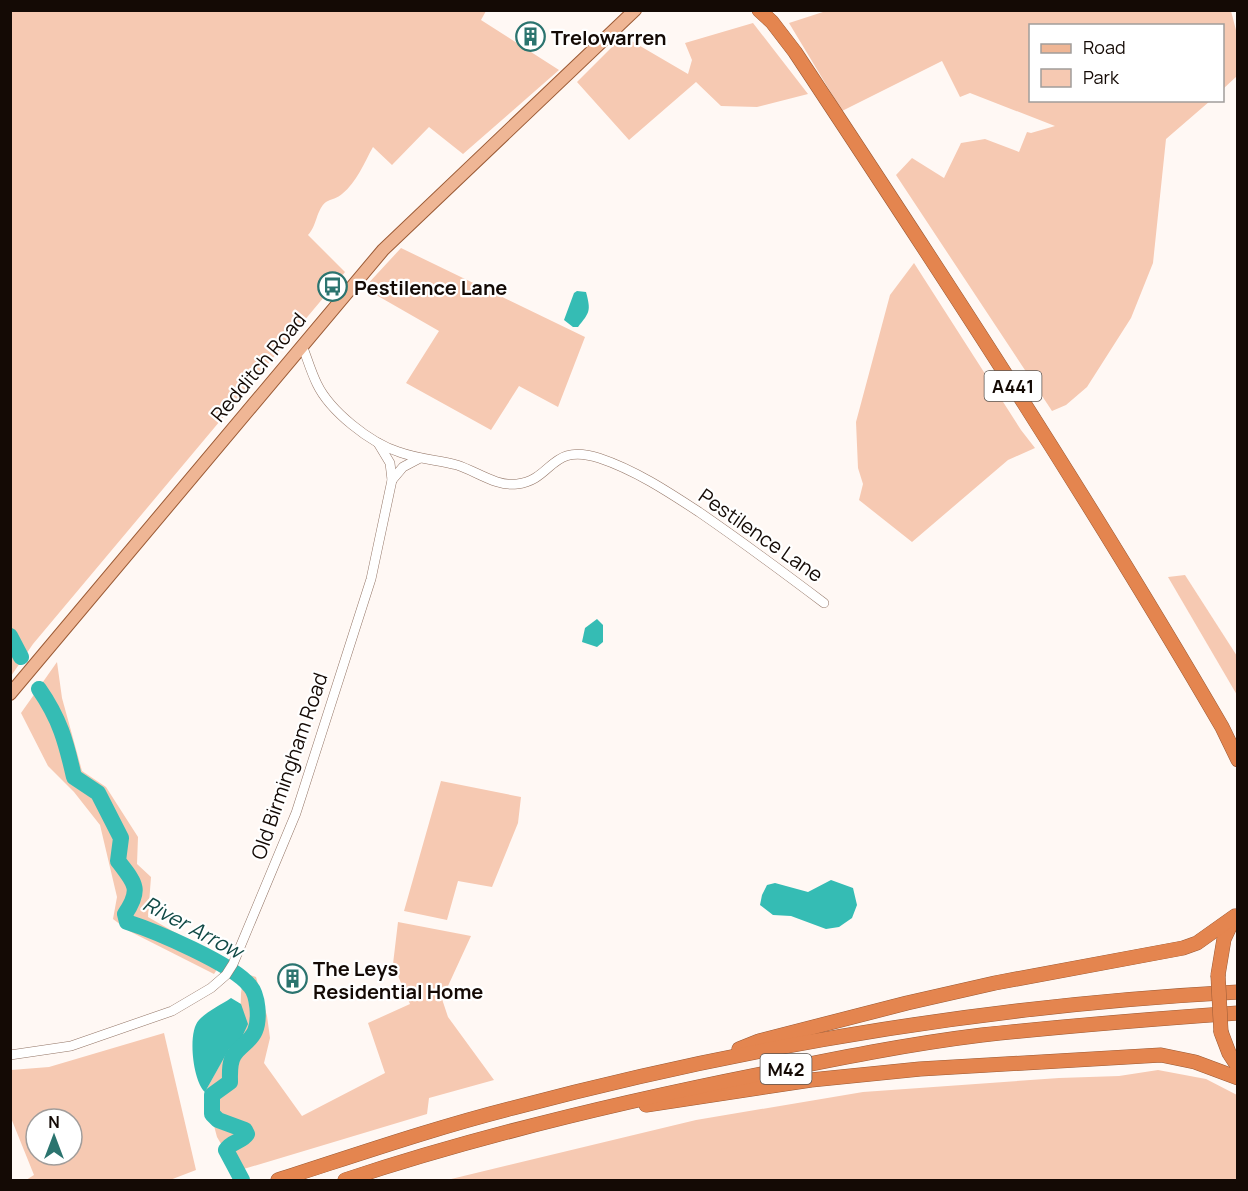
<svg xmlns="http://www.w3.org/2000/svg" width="1248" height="1191" viewBox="0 0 1248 1191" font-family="Manrope,sans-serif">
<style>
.green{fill:#f6c9b2;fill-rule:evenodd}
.water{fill:#35bcb4}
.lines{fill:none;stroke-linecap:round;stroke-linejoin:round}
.river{stroke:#35bcb4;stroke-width:16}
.minor-casing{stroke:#937566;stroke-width:10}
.major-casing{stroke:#9b5a35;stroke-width:14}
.highway-casing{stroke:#9b5a35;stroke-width:15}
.minor{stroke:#fff;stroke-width:9}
.major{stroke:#efb695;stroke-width:12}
.highway{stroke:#e4854f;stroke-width:14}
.highway-bridge-casing{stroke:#9b5a35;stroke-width:15;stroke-linecap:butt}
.highway-bridge{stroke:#e4854f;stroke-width:14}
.labels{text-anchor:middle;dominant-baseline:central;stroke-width:4.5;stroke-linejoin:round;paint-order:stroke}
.shield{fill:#fff;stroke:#5a5450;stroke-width:1.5}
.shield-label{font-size:18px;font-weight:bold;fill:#140a05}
.poi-label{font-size:20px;font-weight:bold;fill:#140a05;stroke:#fff;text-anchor:start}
.street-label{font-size:20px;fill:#140a05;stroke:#fff}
.water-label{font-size:21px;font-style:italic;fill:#114a46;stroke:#fff}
</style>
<rect width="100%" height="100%" fill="#fff8f4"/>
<!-- green -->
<g class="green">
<path d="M 11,10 L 486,11 L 481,20 L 559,70 L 463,154 L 429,127 L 392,165 L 373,147 C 364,163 357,182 342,194 C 338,198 331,199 326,202 C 316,210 317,226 308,235 L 345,272 L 33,644 L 11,676 Z"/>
<polygon points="826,11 1231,11 1237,34 1237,76 1223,89 1222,26 1030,26 1030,100 1210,101 1166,139 1153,263 1131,318 1087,387 1066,405 1052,411 896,175 912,158 944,178 961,143 985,139 1019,152 1027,132 1031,133 1055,126 970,93 960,97 942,61 842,111 789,23"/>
<polygon points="753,23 808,94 757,107 721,106 696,82 629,140 577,82 623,36 688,74 692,60 685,43"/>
<polygon points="401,248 585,337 558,407 519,386 491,430 406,383 439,331 364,288"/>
<polygon points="914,263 1021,430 1035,448 1008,460 912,542 859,500 863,484 858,468 856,422 890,295"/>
<polygon points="1185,575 1237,656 1237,695 1168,577"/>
<polygon points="57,662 62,698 82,771 106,787 138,837 137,864 151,877 148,917 223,960 214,974 129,931 113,919 117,897 100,825 74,792 48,766 21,713"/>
<polygon points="441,781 521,797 518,823 492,887 458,881 447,920 404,911"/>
<polygon points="398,922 471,936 442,999 448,1017 494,1080 429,1098 427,1114 237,1171 217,1137 205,1092 240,1028 241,993 244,973 256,977 267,1016 270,1038 264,1063 302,1116 385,1073 368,1023 410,1004 393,964"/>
<path d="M 164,1033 L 196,1170 L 170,1180 L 26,1180 L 34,1175 L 11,1118 L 11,1070 L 49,1067 ZM 36,1119 L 72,1119 L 72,1155 L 36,1155 Z"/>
<polygon points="1158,1070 1206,1079 1237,1095 1237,1180 447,1180 696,1120 863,1092 1059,1078 1119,1076"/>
</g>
<!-- water -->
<g class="water">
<path d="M 577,291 L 586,292 C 591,311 590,312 578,327 L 573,327 L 564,320 L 574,293 Z"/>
<polygon points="597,619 603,625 603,642 597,647 582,642 585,628"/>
<polygon points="831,880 853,888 857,905 852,918 839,927 826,929 791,916 773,915 760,905 762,895 767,885 775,883 808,892"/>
<path d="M 231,998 L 241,1004 L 248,1024 L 242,1037 L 229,1049 L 205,1092 C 193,1082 187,1032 199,1020 C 207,1011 221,1005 231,998 Z"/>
</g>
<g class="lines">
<!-- river -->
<g class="river">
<polyline points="10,636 21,657"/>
<path d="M 39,689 C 60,719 66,742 74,777 L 98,793 L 121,838 L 118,861 C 135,883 142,889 125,914 L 127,922 C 155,931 233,964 250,986 C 258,995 260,1019 255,1031 C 251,1041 240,1046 234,1055 C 229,1063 230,1073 230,1082 L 212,1095 L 212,1114 L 218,1120 L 245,1130 L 247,1134 C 242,1142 231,1141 226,1150 L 242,1180"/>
</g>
<defs>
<g id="minor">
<path d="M 302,345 C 307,358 311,372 317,384 C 330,411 370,443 399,452 C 418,459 438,460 457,465 C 476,471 497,487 517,484 C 553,480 550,442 599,458 C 635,470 667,491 699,512 C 741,541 783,572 824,603"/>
<polyline points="392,480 403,467 420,458"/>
<polyline points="10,1055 71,1046 172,1011 211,988 226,975 233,964 296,813 371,579 392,480 390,463 378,443"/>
</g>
<polyline id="major" points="10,694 383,250 635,10"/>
<g id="highway">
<path d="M 759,10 L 772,22 L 795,52 C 942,274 1088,497 1222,727 L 1238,760"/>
<polyline points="1218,975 1224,939 1233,920"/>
<polyline points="1221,1032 1229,1053 1238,1067"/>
<polyline points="739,1049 759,1041 907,1003 995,983 1183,948 1197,943 1235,916"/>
<polyline points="646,1105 811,1080 920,1069 1161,1055 1195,1062 1238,1078"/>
<path d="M 278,1180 C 356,1155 434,1128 513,1108 C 749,1045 994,1005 1238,992"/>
<path d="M 345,1180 C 481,1135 620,1102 761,1074 C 834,1059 908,1044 982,1035 C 1067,1026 1152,1019 1238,1013"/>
</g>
</defs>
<!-- minor casing -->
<use href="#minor" class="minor-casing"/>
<!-- major casing -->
<use href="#major" class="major-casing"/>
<!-- highway casing -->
<use href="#highway" class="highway-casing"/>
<!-- minor -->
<use href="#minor" class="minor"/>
<!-- major -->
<use href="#major" class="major"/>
<!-- highway -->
<use href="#highway" class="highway"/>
<defs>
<polyline id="highway-bridge" points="1218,975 1221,1032"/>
</defs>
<!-- highway-bridge casing -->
<use href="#highway-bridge" class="highway-bridge-casing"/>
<!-- highway-bridge -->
<use href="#highway-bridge" class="highway-bridge"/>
</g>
<!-- icons -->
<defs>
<symbol id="building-ring" viewBox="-11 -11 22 22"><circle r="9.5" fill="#fff" stroke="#2b746f" stroke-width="1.5"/><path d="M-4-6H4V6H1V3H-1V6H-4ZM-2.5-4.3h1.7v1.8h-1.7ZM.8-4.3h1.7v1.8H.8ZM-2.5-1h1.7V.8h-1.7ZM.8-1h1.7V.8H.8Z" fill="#2b746f"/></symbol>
<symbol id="bus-ring" viewBox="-11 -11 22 22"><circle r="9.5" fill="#fff" stroke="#2b746f" stroke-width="1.5"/><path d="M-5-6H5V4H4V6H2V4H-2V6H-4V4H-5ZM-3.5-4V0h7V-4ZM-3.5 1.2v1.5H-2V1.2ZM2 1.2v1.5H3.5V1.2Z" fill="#2b746f"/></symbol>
</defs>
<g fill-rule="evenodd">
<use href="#building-ring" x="514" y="20" width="33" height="33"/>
<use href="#bus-ring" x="316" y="270" width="33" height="33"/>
<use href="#building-ring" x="276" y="962" width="33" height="33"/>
</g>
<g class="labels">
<!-- shield labels -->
<g class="shield">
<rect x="984.5" y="371" width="57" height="30" rx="4.5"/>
<rect x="760.5" y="1054" width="51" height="30" rx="4.5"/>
</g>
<g class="shield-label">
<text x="1013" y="386">A441</text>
<text x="786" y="1069">M42</text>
</g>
<!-- poi labels -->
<g class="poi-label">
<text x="551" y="37">Trelowarren</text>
<text x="354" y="287">Pestilence Lane</text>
<text x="313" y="968">The Leys<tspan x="313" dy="23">Residential Home</tspan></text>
</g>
<!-- street labels -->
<g class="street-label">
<text transform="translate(258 367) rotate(-50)">Redditch Road</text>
<text transform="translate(761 535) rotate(35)">Pestilence Lane</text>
<text transform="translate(289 766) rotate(-71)">Old Birmingham Road</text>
</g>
<!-- water labels -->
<g class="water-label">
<text transform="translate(193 927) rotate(28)">River Arrow</text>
</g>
</g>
<!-- border -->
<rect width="1248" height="1191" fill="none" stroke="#140a05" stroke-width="24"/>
<!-- legend -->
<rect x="1029" y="24" width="195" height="78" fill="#ffffff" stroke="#a19d9b" stroke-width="1.5"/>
<rect x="1041" y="44" width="30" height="9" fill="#efb695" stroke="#a19d9b" stroke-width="1.5"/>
<text x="1083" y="54" font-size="18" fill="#140a05">Road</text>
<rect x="1041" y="69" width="30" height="18" fill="#f6c9b2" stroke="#a19d9b" stroke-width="1.5"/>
<text x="1083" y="84" font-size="18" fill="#140a05">Park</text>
<!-- north arrow -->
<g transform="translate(54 1137)"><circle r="28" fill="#ffffff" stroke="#a19d9b" stroke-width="1.5"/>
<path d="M0-4.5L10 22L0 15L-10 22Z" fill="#2b746f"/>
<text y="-9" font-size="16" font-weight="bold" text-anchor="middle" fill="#140a05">N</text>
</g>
</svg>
